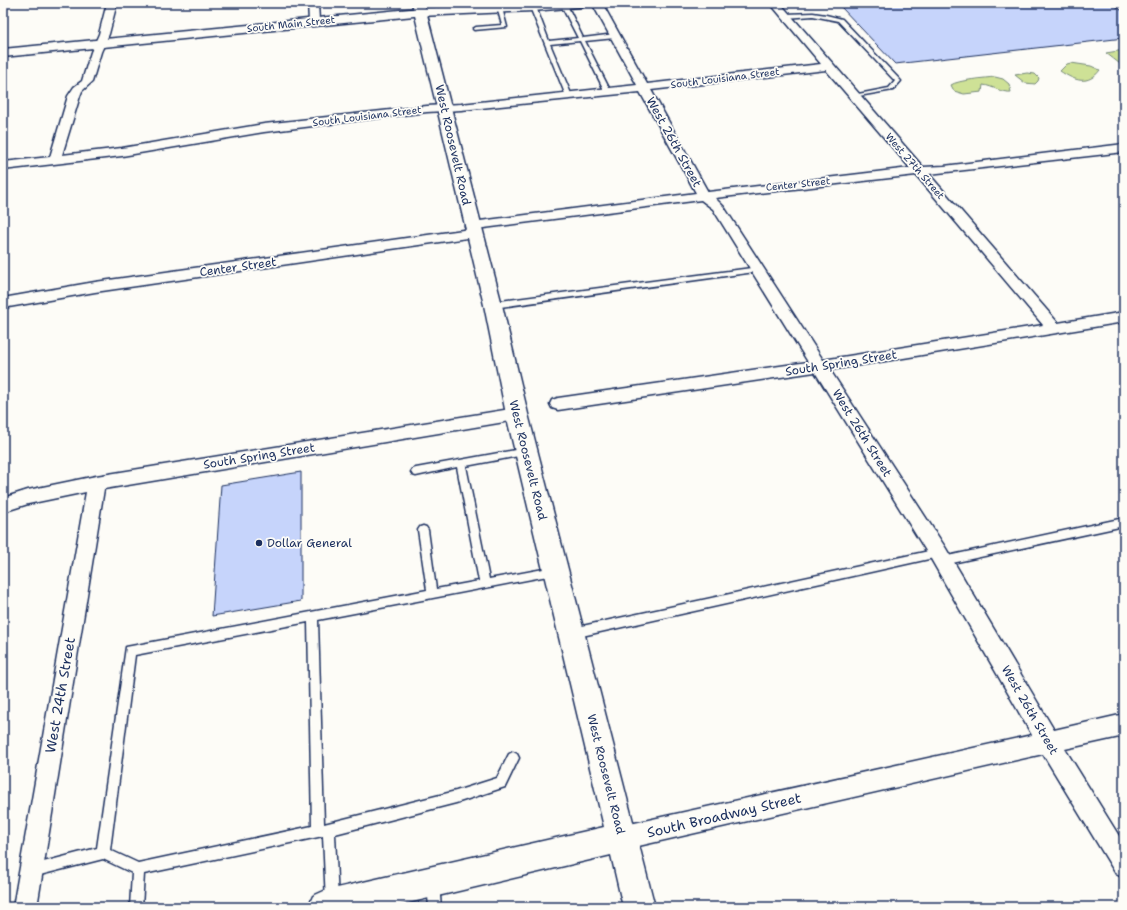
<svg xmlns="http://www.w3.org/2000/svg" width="1127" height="910" viewBox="0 0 1127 910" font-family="'Shantell Sans',sans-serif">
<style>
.green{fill:#cee196;stroke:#74887a}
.building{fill:#c6d4fb;stroke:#1b2f5e}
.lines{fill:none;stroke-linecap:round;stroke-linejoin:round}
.service-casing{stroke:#1b2f5e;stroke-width:3}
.minor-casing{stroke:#1b2f5e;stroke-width:3}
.tertiary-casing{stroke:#1b2f5e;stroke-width:3}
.secondary-casing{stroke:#1b2f5e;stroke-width:3}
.primary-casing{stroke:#1b2f5e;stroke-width:3}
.service{fill:#fdfcf7;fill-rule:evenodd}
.minor{fill:#fdfcf7;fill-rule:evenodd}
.tertiary{fill:#fdfcf7;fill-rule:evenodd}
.secondary{fill:#fdfcf7;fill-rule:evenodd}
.primary{fill:#fdfcf7;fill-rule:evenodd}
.poi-dot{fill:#1b2f5e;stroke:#fdfcf7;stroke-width:1.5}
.labels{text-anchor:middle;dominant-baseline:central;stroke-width:3.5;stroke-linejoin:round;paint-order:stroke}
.far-street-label{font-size:10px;fill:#1b2f5e;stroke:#fdfcf7}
.street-label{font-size:12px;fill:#1b2f5e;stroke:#fdfcf7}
.poi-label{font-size:12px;fill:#1b2f5e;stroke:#fdfcf7;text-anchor:start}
.near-street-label{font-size:14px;fill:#1b2f5e;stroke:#fdfcf7}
</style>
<rect width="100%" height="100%" fill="#fdfcf7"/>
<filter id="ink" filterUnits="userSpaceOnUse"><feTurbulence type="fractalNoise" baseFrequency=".025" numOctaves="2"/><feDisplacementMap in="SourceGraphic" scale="8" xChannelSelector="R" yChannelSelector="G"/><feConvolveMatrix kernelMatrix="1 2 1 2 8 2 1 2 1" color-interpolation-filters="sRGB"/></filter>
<g filter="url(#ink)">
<!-- green -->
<g class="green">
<polygon points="1124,50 1124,67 1106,53"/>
<path d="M 1071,63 L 1091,66 L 1100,70 C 1088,86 1075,81 1060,71 L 1067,64 Z"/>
<polygon points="1027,73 1035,74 1039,78 1038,81 1035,84 1025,83 1015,75"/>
<path d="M 995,77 L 1003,79 L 1009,84 L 1011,92 C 1001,93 993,86 983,85 L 982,92 L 964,94 L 954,91 L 951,85 C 958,80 986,78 995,77 Z"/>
</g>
<!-- building -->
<g class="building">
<polygon points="881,3 1111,3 1124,12 1124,38 895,64 841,7"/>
<polygon points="301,472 301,601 212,616 221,485"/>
</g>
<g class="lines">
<defs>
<g id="service">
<polygon points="564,3 567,5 583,38 615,34 618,36 615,38 585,41 611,92 610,93 605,92 580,41 550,44 572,96 569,98 566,96 530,7 533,5 536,7 549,41 578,38 561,5"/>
<polygon points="497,7 502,8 507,27 474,30 473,29 476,27 502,25"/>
<polygon points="813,13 826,15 842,19 900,80 901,81 893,90 853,97 853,95 889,88 895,81 838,21 813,16 786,18 783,16 786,14"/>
<polygon points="759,267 762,267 762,271 493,308 489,305 493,302"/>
<path d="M 526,448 L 529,450 L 530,452 L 529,454 L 466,466 L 489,579 L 554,567 L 558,568 L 559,571 L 558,574 L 318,620 L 324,824 L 456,791 L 497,778 L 509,754 L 513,752 L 517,754 L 519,758 L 505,787 L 456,803 L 335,834 L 338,902 L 335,907 L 327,907 L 326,902 L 323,836 L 144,874 L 142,907 L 130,907 L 132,873 L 103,859 L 32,877 L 28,875 L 26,871 L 28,867 L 32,865 L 97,848 L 126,647 L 427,590 L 418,530 L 420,527 L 423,526 L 426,527 L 428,530 L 436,589 L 479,581 L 457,467 L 416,476 L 413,475 L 411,472 L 413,469 L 416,468 ZM 308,622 L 312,826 L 138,863 L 110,850 L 135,655 Z"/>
<polygon points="1124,518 1124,526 943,565 939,564 938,561 939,558 943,557"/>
<polygon points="938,549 941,550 943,553 941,556 938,557 573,638 569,636 568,633 569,630 573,628"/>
<polygon points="433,879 437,881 439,885 441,907 429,907 427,885 429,881"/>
</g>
<g id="minor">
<path d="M 107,3 L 117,3 L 109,34 L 101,52 L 92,82 L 82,91 L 80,96 L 62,155 L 122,148 L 264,124 L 427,106 L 461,104 L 637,85 L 592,3 L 602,3 L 647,84 L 821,64 L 770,3 L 780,3 L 923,167 L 944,166 L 1124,144 L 1124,152 L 929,174 L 1058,323 L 1124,312 L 1124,322 L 830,370 L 945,547 L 1054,730 L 1124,714 L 1124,736 L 1065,749 L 1124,844 L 1124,878 L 1116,874 L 1043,754 L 621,850 L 613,846 L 609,838 L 613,830 L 621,826 L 1032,735 L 931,559 L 815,372 L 558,410 L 552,408 L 550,404 L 552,400 L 558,398 L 808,362 L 713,209 L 701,200 L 476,229 L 481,233 L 479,236 L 474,237 L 95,292 L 3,308 L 3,298 L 95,282 L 470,229 L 465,226 L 467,223 L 472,222 L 696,193 L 640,92 L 461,110 L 427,112 L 264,132 L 122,156 L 3,170 L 3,162 L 50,157 L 68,96 L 74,87 L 82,81 L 91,52 L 99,34 ZM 826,70 L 910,168 L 708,192 L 651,90 ZM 916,175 L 1043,325 L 823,360 L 724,207 L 715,198 Z"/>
<polygon points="308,3 318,3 319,21 318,23 310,23 309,21"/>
<polygon points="517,408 523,410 525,414 523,418 517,420 104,489 37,907 13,907 86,492 28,504 3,512 3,498 28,490 96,476"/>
</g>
<polygon id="tertiary" points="538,3 585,3 583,6 579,7 533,11 420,16 416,15 414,12 416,9 420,8"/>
<polygon id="secondary" points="420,8 424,9 426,12 424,15 3,57 3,49"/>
<polygon id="primary" points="412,3 424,3 502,305 528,414 655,907 623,907 611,855 391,907 308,907 313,896 324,891 604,827 506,414 484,305"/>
</defs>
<!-- service casing -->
<use href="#service" class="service-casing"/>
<!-- minor casing -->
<use href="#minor" class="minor-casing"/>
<!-- tertiary casing -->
<use href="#tertiary" class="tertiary-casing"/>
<!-- secondary casing -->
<use href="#secondary" class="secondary-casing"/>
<!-- primary casing -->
<use href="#primary" class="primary-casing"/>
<!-- service -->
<use href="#service" class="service"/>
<!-- minor -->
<use href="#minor" class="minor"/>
<!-- tertiary -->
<use href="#tertiary" class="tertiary"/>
<!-- secondary -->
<use href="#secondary" class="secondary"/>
<!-- primary -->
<use href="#primary" class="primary"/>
</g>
</g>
<!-- markers -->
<circle class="poi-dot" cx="259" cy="543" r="4"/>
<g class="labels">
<!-- far-street labels -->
<g class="far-street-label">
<text transform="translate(291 24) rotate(-6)">South Main Street</text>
<text transform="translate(725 78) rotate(-7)">South Louisiana Street</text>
<text transform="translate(367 116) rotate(-7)">South Louisiana Street</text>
<text transform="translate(915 166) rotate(49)">West 27th Street</text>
<text transform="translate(798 184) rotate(-6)">Center Street</text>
</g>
<!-- street labels -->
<g class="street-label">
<text transform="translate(674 142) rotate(61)">West 26th Street</text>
<text transform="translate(453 145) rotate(77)">West Roosevelt Road</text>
<text transform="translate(238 267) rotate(-8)">Center Street</text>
<text transform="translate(841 363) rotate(-9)">South Spring Street</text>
<text transform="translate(862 433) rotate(58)">West 26th Street</text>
<text transform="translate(259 456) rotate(-9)">South Spring Street</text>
<text transform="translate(528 460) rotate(76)">West Roosevelt Road</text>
<text transform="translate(1030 710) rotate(60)">West 26th Street</text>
<text transform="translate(606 774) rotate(76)">West Roosevelt Road</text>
</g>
<!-- poi labels -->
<g class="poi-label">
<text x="267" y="543">Dollar General</text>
</g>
<!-- near-street labels -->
<g class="near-street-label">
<text transform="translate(60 695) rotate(-80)">West 24th Street</text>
<text transform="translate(724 815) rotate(-13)">South Broadway Street</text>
</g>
</g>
<!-- margin -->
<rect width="1127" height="910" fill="none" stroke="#fdfcf7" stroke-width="16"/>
<rect x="8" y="8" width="1111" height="894" fill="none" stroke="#1b2f5e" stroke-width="1.5" filter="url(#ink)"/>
</svg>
